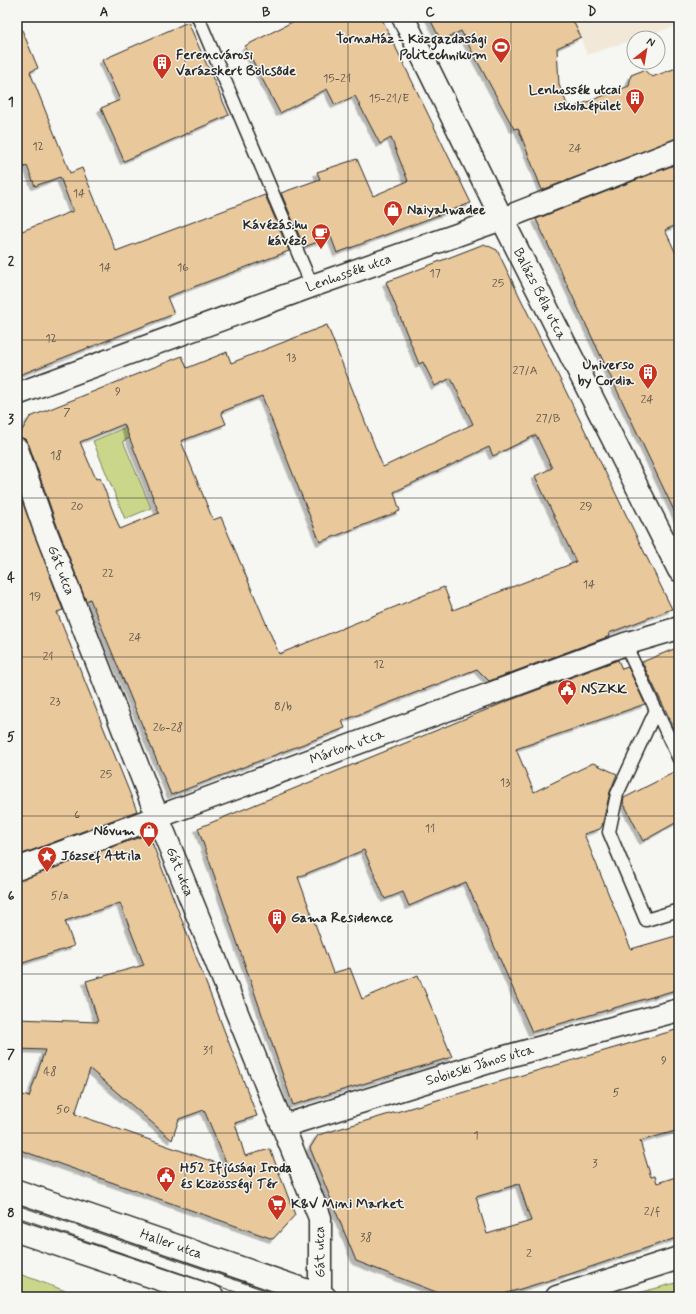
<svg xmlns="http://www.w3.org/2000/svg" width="696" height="1314" viewBox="0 0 696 1314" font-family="Mynerve,sans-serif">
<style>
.built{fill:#f2e8d8}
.green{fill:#cad78b;stroke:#7a815b}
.building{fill:#e9c89b;stroke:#2b2b2b;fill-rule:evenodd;filter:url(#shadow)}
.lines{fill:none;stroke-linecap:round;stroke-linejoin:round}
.service-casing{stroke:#2b2b2b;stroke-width:15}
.minor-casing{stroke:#2b2b2b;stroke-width:25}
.tertiary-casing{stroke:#2b2b2b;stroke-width:25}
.service{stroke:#f6f6f2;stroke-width:12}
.minor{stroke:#f6f6f2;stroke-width:22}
.tertiary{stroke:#f6f6f2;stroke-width:22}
.tram{stroke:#2b2b2b;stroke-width:1}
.grid{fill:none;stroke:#2b2b2b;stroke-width:1;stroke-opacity:0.55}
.labels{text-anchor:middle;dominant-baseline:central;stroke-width:3;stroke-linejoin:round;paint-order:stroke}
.number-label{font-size:12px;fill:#5a5247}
.poi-label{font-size:14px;font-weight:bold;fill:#2b2b2b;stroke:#f6f6f2;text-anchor:start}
.street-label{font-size:14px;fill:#2b2b2b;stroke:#f6f6f2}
.neatline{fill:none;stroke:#2b2b2b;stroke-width:1.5}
.grid-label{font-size:13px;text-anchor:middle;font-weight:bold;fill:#2b2b2b}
</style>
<defs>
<filter id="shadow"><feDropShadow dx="-3.5" dy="3.5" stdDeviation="0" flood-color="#0004"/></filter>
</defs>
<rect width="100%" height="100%" fill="#f6f6f2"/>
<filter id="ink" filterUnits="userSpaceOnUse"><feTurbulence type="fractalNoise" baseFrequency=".025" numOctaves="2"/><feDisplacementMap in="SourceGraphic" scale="8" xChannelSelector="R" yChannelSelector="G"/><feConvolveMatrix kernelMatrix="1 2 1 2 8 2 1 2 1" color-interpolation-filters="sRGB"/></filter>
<g filter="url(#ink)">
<!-- built -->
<polygon class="built" points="489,17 679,17 679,25 587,55 580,37 488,80"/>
<!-- green -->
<g class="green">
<polygon points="143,420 148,431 123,441 151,508 125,519 93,441"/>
<polygon points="17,1273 82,1297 17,1297"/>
<polygon points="679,1282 679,1297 624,1297"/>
</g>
<!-- building -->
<g class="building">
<polygon points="302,17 381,17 471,203 337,253 331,237 304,247 281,193 320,179 317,172 357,159 373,196 408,181 391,138 380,144 355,96 335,105 327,89 280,113 245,46"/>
<polygon points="429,17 571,17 581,37 557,48 559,85 569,109 629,86 631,75 644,70 652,77 679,67 679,138 542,190 518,128 514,129 461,31 441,41"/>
<polygon points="17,18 38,68 30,72 70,173 82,168 116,251 265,195 289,251 167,297 174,314 17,376 17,233 73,211 60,177 35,186 27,166 17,170"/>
<polygon points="188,22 229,115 124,161 101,108 120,100 102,60"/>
<polygon points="679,163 679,224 665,230 679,260 679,521 536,219"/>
<path d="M 484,244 L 497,250 L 672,609 L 609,633 L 610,636 L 489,681 L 477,669 L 342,721 L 345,728 L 171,795 L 90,599 L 86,601 L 56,523 L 29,445 L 25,439 L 18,437 L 30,417 L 182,356 L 187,368 L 227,352 L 231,363 L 327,325 L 383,467 L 473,424 L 451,378 L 435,386 L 423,362 L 419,364 L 386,282 ZM 262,396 L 320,542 L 400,511 L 394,492 L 489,447 L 493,456 L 536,435 L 552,468 L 535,476 L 576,562 L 453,610 L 444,587 L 279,654 L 221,517 L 213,520 L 181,441 L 226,424 L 221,412 ZM 124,424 L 159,513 L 120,529 L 100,478 L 96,479 L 80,442 Z"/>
<polygon points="17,487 63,610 57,612 137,811 17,856"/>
<polygon points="679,647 679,738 642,662"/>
<polygon points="618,660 622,669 628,667 645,704 516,749 534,792 593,763 617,774 610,792 602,826 600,829 584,834 631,949 679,935 679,989 532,1032 466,882 409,906 403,892 385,899 364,850 298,877 333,973 350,968 362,999 418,975 452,1057 293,1105 198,828 508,701"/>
<polygon points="679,770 679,821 643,841 623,802 624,798"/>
<path d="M 146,835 L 147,838 L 150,837 L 257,1116 L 235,1123 L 245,1156 L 270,1149 L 295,1215 L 273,1239 L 17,1149 L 17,1093 L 29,1097 L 45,1050 L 17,1049 L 17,1019 L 98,1022 L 86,981 L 144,965 L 120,903 L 65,921 L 74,946 L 17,965 L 17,881 ZM 90,1069 L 172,1140 L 179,1119 L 204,1110 L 228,1167 L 75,1114 Z"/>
<path d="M 679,1029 L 679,1130 L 640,1141 L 651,1177 L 655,1176 L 657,1183 L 679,1176 L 679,1237 L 570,1274 L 494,1297 L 449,1297 L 356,1261 L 310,1148 L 318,1135 ZM 519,1184 L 531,1221 L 487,1234 L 476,1197 Z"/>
</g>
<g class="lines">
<defs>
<g id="service">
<polyline points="198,17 312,286"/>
<polyline points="625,644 679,759"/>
<polyline points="656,710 617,794 609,832 646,920 679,910"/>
</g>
<g id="minor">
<path id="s1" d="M 403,17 L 502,219 L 679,570"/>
<path id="s2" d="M 17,394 L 312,286 L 502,219 L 679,150"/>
<path id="s3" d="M 17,449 L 44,527 L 154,808 L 320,1218 L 320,1297"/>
<path id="s4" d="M 17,869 L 625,644 L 679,628"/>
<path id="s5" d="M 283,1126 L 505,1057 L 679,1010"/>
<polyline points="557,1297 679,1258"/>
</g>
<g id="tertiary">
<path id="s6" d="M 17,1191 L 325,1297"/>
<polyline points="17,1231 213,1297"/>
</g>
</defs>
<!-- service casing -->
<use href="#service" class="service-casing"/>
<!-- minor casing -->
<use href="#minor" class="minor-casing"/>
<!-- tertiary casing -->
<use href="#tertiary" class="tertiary-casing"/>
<!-- service -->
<use href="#service" class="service"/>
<!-- minor -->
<use href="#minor" class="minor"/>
<!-- tertiary -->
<use href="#tertiary" class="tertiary"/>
<!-- tram -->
<g class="tram">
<polyline points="17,1205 285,1297"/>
<polyline points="17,1217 250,1297"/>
</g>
</g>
</g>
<!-- grid -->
<path class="grid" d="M 185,17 L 185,1297M 348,17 L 348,1297M 511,17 L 511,1297M 17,181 L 679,181M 17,340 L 679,340M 17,498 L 679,498M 17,657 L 679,657M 17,816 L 679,816M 17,974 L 679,974M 17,1133 L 679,1133"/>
<!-- icons -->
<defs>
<symbol id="stadium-pin" viewBox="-11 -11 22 30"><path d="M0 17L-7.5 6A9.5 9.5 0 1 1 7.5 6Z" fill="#c8321e" stroke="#f6f6f2"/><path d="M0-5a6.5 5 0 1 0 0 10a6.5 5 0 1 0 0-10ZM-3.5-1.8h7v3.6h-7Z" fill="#fff"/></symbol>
<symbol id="building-pin" viewBox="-11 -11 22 30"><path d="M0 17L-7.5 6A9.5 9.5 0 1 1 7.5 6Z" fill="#c8321e" stroke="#f6f6f2"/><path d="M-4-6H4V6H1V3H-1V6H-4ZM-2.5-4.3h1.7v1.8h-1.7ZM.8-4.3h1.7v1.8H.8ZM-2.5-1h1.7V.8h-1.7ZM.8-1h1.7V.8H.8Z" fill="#fff"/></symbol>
<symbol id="shop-pin" viewBox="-11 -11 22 30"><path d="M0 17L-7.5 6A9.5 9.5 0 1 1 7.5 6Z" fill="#c8321e" stroke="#f6f6f2"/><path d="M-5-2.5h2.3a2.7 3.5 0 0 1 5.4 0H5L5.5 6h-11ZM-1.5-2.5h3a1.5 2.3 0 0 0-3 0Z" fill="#fff"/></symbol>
<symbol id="cafe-pin" viewBox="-11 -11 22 30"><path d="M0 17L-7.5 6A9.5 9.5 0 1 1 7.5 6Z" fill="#c8321e" stroke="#f6f6f2"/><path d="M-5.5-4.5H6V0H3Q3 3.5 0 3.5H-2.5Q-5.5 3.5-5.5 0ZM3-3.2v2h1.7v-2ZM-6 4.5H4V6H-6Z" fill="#fff"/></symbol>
<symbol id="civic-pin" viewBox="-11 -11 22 30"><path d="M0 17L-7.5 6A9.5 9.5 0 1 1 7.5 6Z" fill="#c8321e" stroke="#f6f6f2"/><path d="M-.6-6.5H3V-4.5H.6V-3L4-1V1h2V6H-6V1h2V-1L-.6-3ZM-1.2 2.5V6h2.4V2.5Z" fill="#fff"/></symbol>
<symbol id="sight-pin" viewBox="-11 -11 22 30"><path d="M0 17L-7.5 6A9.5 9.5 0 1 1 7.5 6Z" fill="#c8321e" stroke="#f6f6f2"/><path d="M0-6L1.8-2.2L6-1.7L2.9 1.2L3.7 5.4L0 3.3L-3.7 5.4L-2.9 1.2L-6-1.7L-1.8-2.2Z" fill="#fff"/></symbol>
<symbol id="supermarket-pin" viewBox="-11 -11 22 30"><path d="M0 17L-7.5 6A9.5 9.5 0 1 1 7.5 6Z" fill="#c8321e" stroke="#f6f6f2"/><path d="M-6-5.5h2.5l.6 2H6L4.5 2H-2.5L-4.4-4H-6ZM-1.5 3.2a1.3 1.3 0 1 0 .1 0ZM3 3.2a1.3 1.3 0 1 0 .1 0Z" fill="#fff"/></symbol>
</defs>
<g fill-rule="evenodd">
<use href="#stadium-pin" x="490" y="36" width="22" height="30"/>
<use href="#building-pin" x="151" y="52" width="22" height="30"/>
<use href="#building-pin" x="624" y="87" width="22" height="30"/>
<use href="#shop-pin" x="382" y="199" width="22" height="30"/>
<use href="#cafe-pin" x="310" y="222" width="22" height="30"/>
<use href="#building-pin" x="637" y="362" width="22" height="30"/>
<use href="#civic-pin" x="556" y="678" width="22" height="30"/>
<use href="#shop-pin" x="138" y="820" width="22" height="30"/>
<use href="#sight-pin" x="36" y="845" width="22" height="30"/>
<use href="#building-pin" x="266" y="907" width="22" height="30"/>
<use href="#civic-pin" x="155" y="1165" width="22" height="30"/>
<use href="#supermarket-pin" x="266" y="1193" width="22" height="30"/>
</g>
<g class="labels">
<!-- number labels -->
<g class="number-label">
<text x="337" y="79">15-21</text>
<text x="389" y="99">15-21/E</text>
<text x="38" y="147">12</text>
<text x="575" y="149">24</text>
<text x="79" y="194">14</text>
<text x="105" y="268">14</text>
<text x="183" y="268">16</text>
<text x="435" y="274">17</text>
<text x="498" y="284">25</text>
<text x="51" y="339">12</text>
<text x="291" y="358">13</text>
<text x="525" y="371">27/A</text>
<text x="118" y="392">9</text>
<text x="647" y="400">24</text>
<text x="67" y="413">7</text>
<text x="548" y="419">27/B</text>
<text x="56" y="456">18</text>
<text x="77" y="507">20</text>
<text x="586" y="507">29</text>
<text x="108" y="574">22</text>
<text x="589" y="585">14</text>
<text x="35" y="597">19</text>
<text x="135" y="638">24</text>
<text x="48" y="657">21</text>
<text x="379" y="665">12</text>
<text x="55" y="702">23</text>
<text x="283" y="707">8/b</text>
<text x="168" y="728">26-28</text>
<text x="106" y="775">25</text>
<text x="505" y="783">13</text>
<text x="77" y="815">6</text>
<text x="430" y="829">11</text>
<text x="60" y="896">5/a</text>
<text x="208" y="1051">31</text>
<text x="664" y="1061">9</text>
<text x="50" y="1072">48</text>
<text x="616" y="1093">5</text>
<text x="63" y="1110">50</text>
<text x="476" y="1136">1</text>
<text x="595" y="1164">3</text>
<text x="652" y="1212">2/f</text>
<text x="366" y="1238">38</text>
<text x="529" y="1254">2</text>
</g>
<!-- poi labels -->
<g class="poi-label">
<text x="487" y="39" text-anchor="end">TornaHáz - Közgazdasági<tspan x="487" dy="16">Politechnikum</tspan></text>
<text x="176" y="55">Ferencvárosi<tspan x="176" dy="16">Varázskert Bölcsőde</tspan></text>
<text x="621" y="90" text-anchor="end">Lenhossék utcai<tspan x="621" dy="16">iskolaépület</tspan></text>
<text x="407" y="210">Naiyahwadee</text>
<text x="307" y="225" text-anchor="end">Kávézás.hu<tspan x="307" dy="16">kávézó</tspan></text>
<text x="634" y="365" text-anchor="end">Universo<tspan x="634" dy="16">by Cordia</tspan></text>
<text x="581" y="689">NSZKK</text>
<text x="135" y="831" text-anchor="end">Nóvum</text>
<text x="61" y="856">József Attila</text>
<text x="291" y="918">Gama Residence</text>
<text x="180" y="1168">H52 Ifjúsági Iroda<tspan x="180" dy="16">és Közösségi Tér</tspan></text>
<text x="291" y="1204">K&amp;V Mini Market</text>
</g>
<!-- street labels -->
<g class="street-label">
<text stroke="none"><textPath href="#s2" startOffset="353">Lenhossék utca</textPath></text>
<text stroke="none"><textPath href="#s1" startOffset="309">Balázs Béla utca</textPath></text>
<text stroke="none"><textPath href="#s3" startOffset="129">Gát utca</textPath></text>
<text stroke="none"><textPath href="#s4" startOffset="352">Márton utca</textPath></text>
<text stroke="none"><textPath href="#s3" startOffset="453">Gát utca</textPath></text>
<text stroke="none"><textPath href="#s5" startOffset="206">Sobieski János utca</textPath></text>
<text stroke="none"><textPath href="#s6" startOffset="163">Haller utca</textPath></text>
<text transform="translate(320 1252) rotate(-91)">Gát utca</text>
</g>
</g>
<!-- margin -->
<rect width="696" height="1314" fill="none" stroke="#f6f6f2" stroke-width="44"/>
<!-- north arrow -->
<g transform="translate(646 50) rotate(31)"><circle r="19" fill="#f6f6f2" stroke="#a5a5a2"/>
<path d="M0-3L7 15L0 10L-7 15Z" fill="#c8321e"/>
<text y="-6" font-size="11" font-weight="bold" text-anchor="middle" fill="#2b2b2b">N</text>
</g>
<rect x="22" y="22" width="652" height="1270" class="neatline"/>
<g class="grid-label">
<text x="104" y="16">A</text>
<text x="266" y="16">B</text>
<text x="430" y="16">C</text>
<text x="592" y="16">D</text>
<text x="11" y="106">1</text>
<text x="11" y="265">2</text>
<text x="11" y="423">3</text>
<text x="11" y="582">4</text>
<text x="11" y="741">5</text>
<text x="11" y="900">6</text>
<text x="11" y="1058">7</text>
<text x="11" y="1217">8</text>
</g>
</svg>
